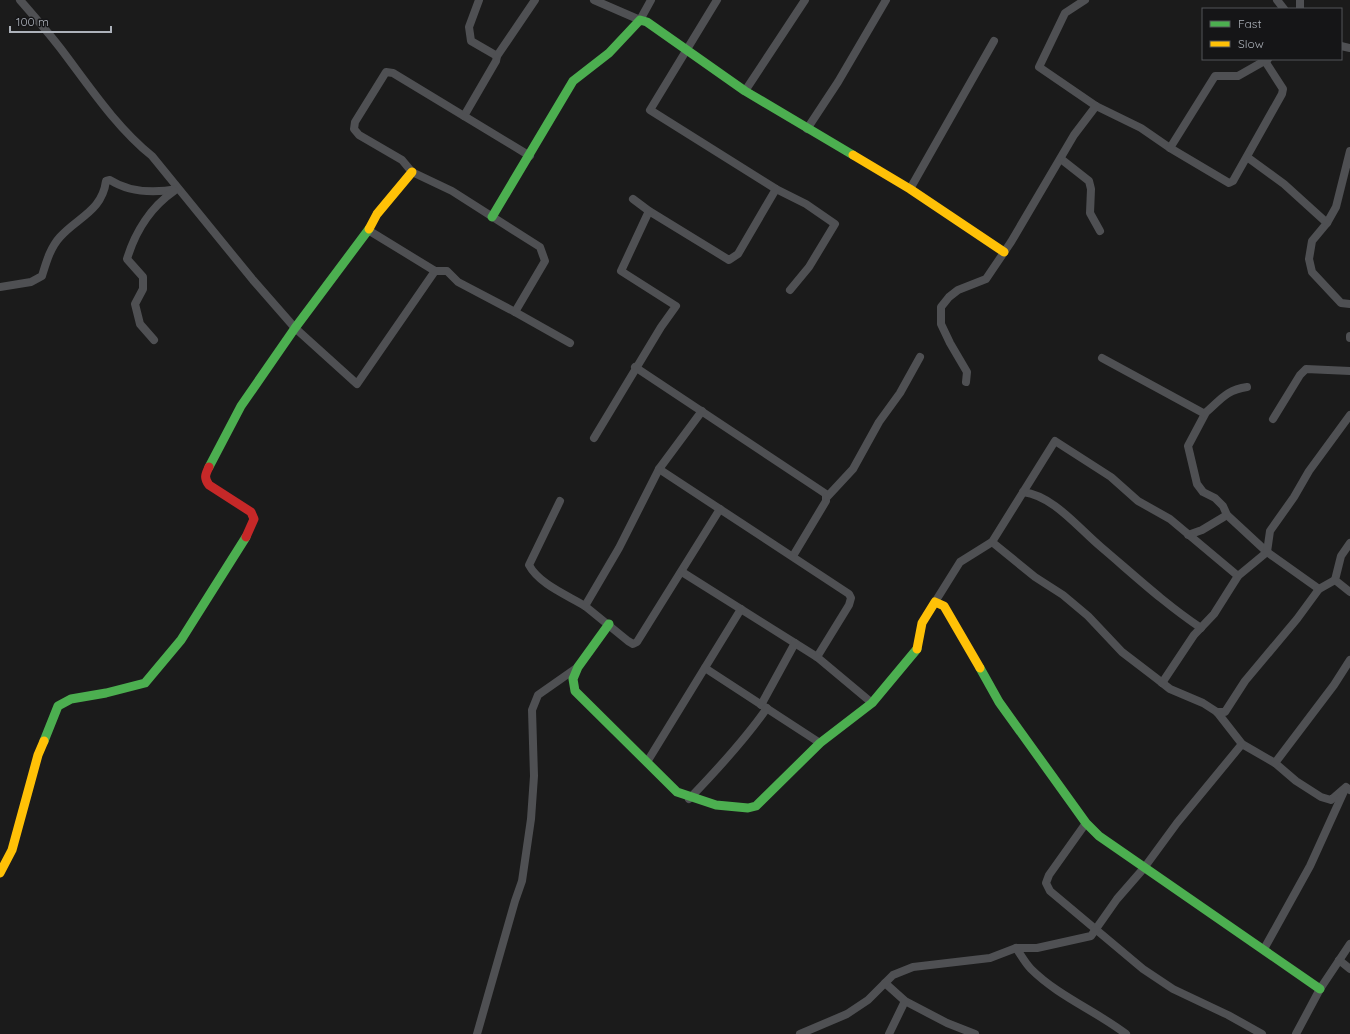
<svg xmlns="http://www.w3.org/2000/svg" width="1350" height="1034" viewBox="0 0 1350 1034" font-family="Quicksand,sans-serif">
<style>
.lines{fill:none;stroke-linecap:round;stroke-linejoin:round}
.street{stroke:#4f5053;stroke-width:8}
.fast{stroke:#4caf50;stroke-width:9}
.slow{stroke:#ffc107;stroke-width:9}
.jam{stroke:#c62828;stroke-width:9}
</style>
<rect width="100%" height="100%" fill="#1b1b1b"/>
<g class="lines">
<!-- street -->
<g class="street">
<path d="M 20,0 C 34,16 48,32 61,49 C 89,86 116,127 152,156 L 253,280 L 295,328 L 357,384 L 435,271"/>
<polyline points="479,0 469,27 471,41 497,56"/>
<polyline points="594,0 640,20 651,0"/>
<polyline points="717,0 650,110 776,189 806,204 835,224 809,267 790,290"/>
<polyline points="1085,0 1065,13 1039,67 1096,106 1141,128 1170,148 1229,183 1233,181 1282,94 1283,89 1265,61"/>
<polyline points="1277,0 1284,9"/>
<polyline points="1300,9 1300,0"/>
<polyline points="1341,46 1350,48"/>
<polyline points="745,91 805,0"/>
<polyline points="464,116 496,61 497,56 535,0"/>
<polyline points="807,129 838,82 886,0"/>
<polyline points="1170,148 1215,76 1238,76 1268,59"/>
<polyline points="1350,151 1336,207 1327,223 1312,241 1309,259 1312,272 1341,303 1350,304"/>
<polyline points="1247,157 1284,184 1327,223"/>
<polyline points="1061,159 1089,181 1091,189 1090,213 1100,231"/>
<polyline points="910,189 994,41"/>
<polyline points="633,199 649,211 729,260 738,254 776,189"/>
<polyline points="368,230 435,271 447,271 458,282 515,312 570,343"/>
<path d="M 0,287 L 31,282 L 42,276 C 46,263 50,248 60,237 C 78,217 102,211 106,181 L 110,180 C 130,193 155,193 178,189"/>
<polyline points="515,312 545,261 540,247 452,191 412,172 402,160 359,135 354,129 355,122 386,72 393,73 530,156"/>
<polyline points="1350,336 1350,338"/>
<path d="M 154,340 L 140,324 L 135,304 L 143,289 L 143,277 L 127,259 C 135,232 151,207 174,191"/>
<polyline points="1102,358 1205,414 1188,446 1197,484 1203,492 1215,498 1223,506 1227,515 1267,552 1319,589"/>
<polyline points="635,367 826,494 826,501 793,556"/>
<polyline points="966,382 967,372 950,343 941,324 941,307 949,297 958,290 986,279 1011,242 1074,135 1096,106"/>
<polyline points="702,411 659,469 619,548 585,606 628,641 633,644 637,642 720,509"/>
<path d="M 1204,414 C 1220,401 1225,390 1247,387"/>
<polyline points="1273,419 1300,375 1306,369 1350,371"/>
<polyline points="594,438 661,327 676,306 621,271 649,211"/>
<polyline points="659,469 849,594 851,598 849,605 817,657"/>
<path d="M 1023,492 C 1054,496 1078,528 1101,547 C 1134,575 1165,604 1201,628"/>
<polyline points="827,497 853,469 879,422 900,393 920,357"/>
<path d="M 560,501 L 529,565 C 539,584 567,595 585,606"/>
<polyline points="1188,535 1202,530 1227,515"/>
<polyline points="992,542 1035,577 1063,595 1088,616 1122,652 1156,678 1170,689 1203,703 1217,712 1242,744 1275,763 1296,781 1321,797 1331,800 1346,787 1350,790"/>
<polyline points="1350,543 1341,556 1335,580 1350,592"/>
<polyline points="682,572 817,657 872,703"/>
<polyline points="935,602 960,562 992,542 1055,441 1111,477 1138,501 1170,519 1238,576"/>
<polyline points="705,668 820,743"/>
<polyline points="1162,683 1194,635 1214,614 1238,576 1267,552 1270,531 1294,497 1309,471 1350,415"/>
<polyline points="761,705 795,643"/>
<polyline points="1217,712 1225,712 1245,681 1297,619 1319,589 1335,580"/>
<polyline points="647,762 741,609"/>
<polyline points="1275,763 1334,685 1350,660"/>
<path d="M 689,799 C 717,770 744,741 767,708"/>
<polyline points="1086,823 1049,875 1046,883 1050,891 1143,969 1173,989 1228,1015 1262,1034"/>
<path d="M 1016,948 C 1021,955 1025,963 1031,969 C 1058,996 1096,1011 1126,1034"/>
<polyline points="1264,949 1310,866 1345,789"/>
<polyline points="1339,960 1350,969"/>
<polyline points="885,983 905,1001 947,1023 975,1034"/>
<polyline points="477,1034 515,901 522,881 531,819 534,776 532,710 538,695 578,667"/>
<polyline points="800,1034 847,1014 868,1000 893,975 913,967 990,958 1016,948 1037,948 1091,936 1117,899 1144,868 1177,823 1242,744"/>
<polyline points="889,1034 905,1001"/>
<polyline points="1296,1034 1320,989 1350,944"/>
</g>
<!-- fast -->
<g class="fast">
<polyline points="492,217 573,81 609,53 640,20 647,22 745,91 853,155"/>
<polyline points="209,467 241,406 295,328 369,229"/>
<polyline points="609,624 578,667 573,679 575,691 677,792 716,805 748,808 756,806 820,743 872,703 917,649"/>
<polyline points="980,668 999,702 1086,823 1099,836 1320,989"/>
<polyline points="44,741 58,706 71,699 106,693 145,683 181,640 246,537"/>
</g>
<!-- slow -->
<g class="slow">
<polyline points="853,155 910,189 1004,252"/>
<polyline points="369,229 377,214 412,172"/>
<polyline points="917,649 922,623 935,602 944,606 980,668"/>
<polyline points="0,873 12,850 38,755 44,741"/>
</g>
<!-- jam -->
<path class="jam" d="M 209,467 C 205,475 204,478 209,485 L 251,512 L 254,519 L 246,537"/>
</g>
<!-- legend -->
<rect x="1202" y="8" width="140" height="52" fill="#151517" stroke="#525458"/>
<rect x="1210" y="21" width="20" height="6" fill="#4caf50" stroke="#525458"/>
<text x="1238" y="28" font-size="12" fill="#adb2ba">Fast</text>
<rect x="1210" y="41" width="20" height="6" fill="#ffc107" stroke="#525458"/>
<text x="1238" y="48" font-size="12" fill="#adb2ba">Slow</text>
<!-- scale -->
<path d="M10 26v6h101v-6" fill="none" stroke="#adb2ba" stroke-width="2"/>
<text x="16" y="26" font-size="12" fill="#adb2ba" stroke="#151517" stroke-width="3" paint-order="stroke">100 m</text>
</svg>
